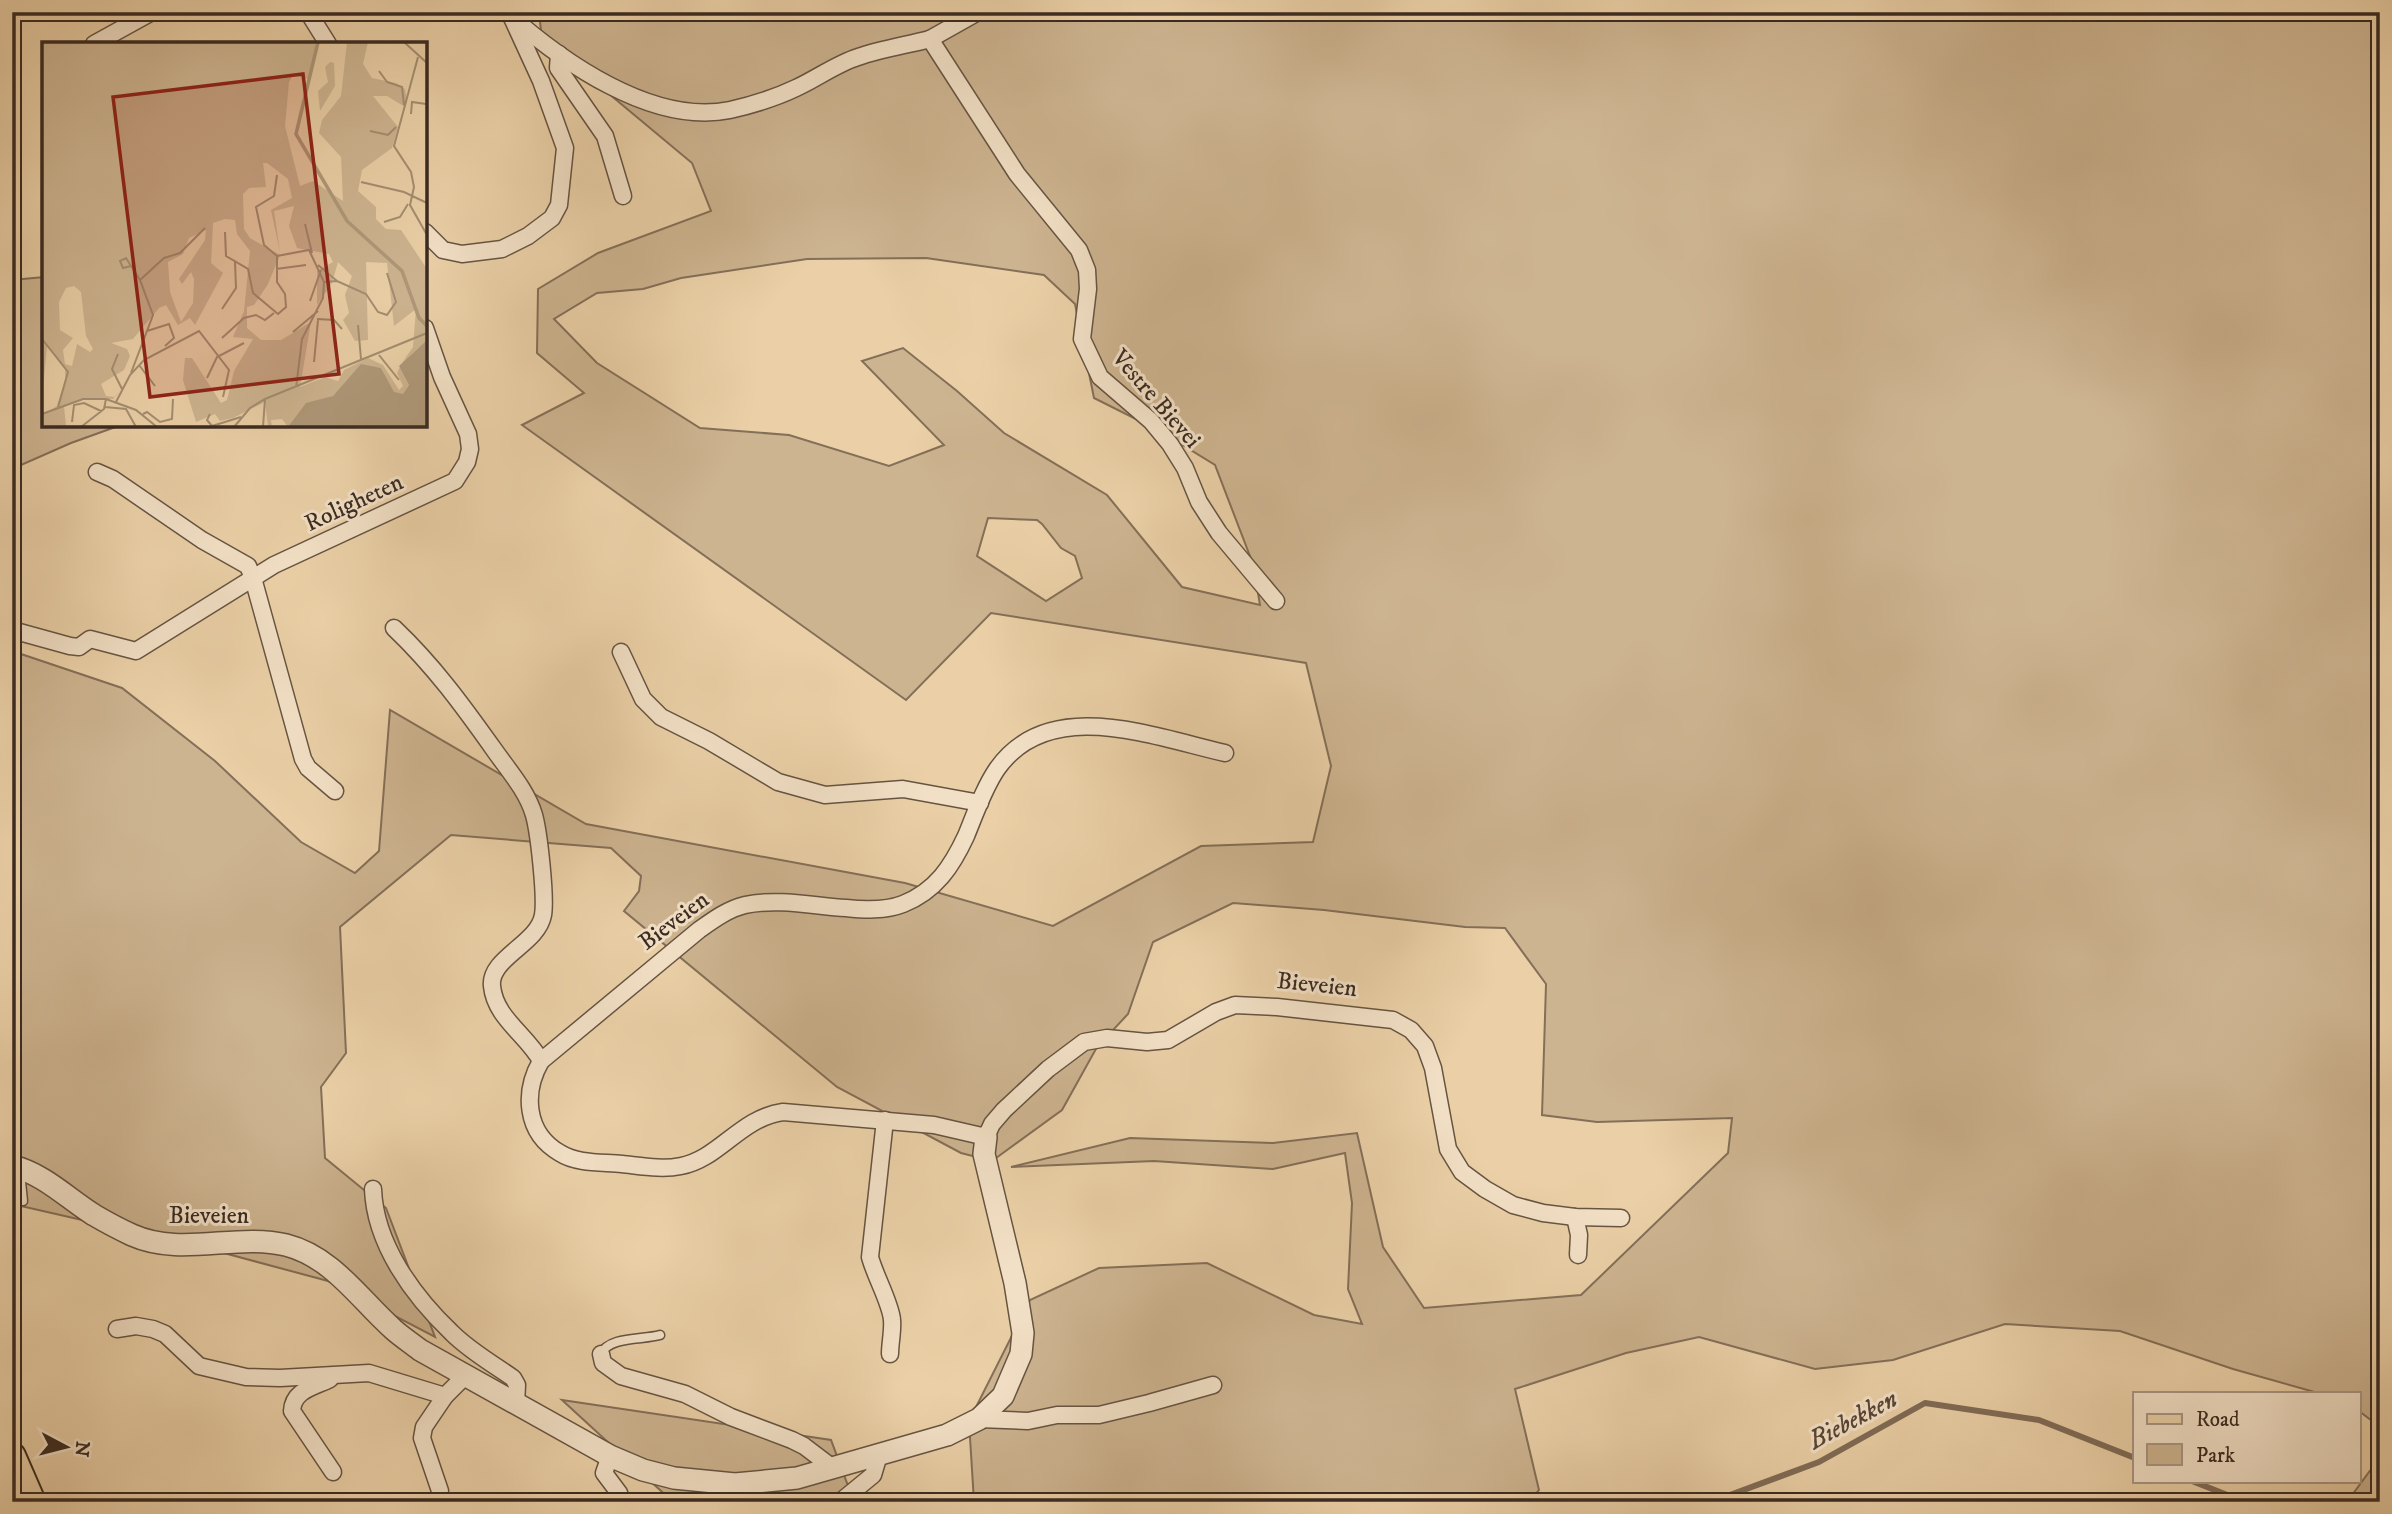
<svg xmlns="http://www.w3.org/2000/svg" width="2392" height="1514" viewBox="0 0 2392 1514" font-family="'IM FELL DW Pica',serif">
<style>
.green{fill:#cdb490;stroke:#846f58;stroke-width:2;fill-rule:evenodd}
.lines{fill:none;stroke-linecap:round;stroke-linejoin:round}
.stream{stroke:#806c56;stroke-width:6}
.service-casing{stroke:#665442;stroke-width:11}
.minor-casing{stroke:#665442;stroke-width:19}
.tertiary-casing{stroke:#665442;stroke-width:24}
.primary-casing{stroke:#3a2a21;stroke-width:30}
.service{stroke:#f2e0c6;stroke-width:8}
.minor{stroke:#f2e0c6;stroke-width:16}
.tertiary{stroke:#f2e0c6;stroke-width:21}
.primary{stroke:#ebd0a7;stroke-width:26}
.labels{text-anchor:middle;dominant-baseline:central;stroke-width:6;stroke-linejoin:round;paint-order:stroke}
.street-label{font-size:24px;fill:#3a2a21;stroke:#f2e0c6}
.water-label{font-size:26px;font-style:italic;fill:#574637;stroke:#f2e0c6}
.inset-river{fill:none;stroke:#af9879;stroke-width:3.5}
.inset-road{fill:none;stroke:#a48e71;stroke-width:2}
.view{fill:#8f2418;fill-opacity:0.15;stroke:#8f2418;stroke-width:3.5}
.inset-edge{fill:none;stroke:#3a2a21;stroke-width:3.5}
</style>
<rect width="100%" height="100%" fill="#ebd0a7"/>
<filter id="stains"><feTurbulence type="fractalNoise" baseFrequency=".00286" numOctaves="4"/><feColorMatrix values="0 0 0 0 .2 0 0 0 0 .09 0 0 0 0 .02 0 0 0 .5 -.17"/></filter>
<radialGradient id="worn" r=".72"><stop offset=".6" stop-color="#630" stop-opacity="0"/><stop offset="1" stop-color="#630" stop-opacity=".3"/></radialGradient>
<!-- green -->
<g class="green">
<path d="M 539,12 L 2380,12 L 2380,1427 L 2359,1411 L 2359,1393 L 2318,1393 L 2233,1369 L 2120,1331 L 2005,1324 L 1893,1360 L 1815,1369 L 1699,1337 L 1626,1353 L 1515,1389 L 1539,1490 L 1529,1502 L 974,1502 L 969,1421 L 1030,1300 L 1099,1268 L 1207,1263 L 1314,1315 L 1362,1324 L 1348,1289 L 1352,1203 L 1345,1153 L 1273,1169 L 1154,1161 L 1011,1167 L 1130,1138 L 1273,1143 L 1357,1133 L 1383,1247 L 1424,1308 L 1581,1295 L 1728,1153 L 1732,1118 L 1597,1122 L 1542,1115 L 1546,984 L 1505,928 L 1465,927 L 1324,910 L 1233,903 L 1153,942 L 1128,1014 L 1097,1047 L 1062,1110 L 992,1161 L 961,1153 L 837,1087 L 624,911 L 639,891 L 641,876 L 611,848 L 451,835 L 340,927 L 346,1053 L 321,1087 L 325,1158 L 386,1208 L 435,1337 L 328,1281 L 209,1249 L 12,1204 L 12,651 L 122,688 L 215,761 L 301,842 L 355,873 L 379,851 L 390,710 L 586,824 L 905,883 L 1053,926 L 1201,846 L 1313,842 L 1331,766 L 1306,663 L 991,613 L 906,700 L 522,425 L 584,393 L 537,353 L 538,289 L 598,253 L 711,211 L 692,163 L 602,88 L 541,31 ZM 926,258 L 1044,275 L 1075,304 L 1094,398 L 1158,430 L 1215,465 L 1253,564 L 1260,605 L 1182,587 L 1107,495 L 1004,433 L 957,391 L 903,348 L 862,361 L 944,445 L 889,466 L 789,435 L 700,428 L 597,363 L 554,319 L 597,293 L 643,289 L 681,278 L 807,259 ZM 988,518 L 1037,520 L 1042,524 L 1061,548 L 1075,556 L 1082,578 L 1046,601 L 977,556 Z"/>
<polygon points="44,277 44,425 121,425 71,443 12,469 12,280"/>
<polygon points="562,1400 831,1440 854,1502 673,1502"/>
<polygon points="2380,1457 2380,1502 2347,1502"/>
</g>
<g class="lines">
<!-- stream -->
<g class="stream">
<polyline points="2192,1481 2245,1502"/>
<polyline points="1711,1502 1819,1462 1925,1403 2039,1420 2135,1458"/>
</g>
<defs>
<g id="service">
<polyline points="20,1172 23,1201"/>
<path d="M 601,1354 C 609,1336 643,1340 660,1335"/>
</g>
<g id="minor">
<polyline points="308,12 328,44"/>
<path d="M 506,12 C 561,61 652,126 730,110 C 752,105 775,98 796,88 C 816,79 836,64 858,57 C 881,49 907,45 930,39 L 1017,174 L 1079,250 L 1087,270 L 1088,289 L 1082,339 L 1100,377 L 1151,421 L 1170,444 L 1185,468 L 1199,502 L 1219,533 L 1276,601"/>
<polyline points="930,39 978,12"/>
<polyline points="94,44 152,12"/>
<polyline points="559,54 558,68 605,136 623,196"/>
<polyline points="425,232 443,250 462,254 502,249 528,236 552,218 559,205 565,148 541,81 513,20"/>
<polyline points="97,472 113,479 202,540 248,566 253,578 303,759 308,768 335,791"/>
<path d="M 394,628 C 434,666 463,706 495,751 C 509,771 527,791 534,815 C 539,833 546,897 543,915 C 538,944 489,958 492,986 C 495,1018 527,1035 541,1061"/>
<polyline points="12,630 70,646 79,647 90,639 136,651 274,565 455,481 467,462 470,449 468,434 442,377 425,328"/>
<polyline points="621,652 643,699 661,717 709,741 778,782 825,795 903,789 980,803"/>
<path d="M 1225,753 C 1154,737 1049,695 997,769 C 984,788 975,814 966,836 C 952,866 936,891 903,904 C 885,911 865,910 846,908 C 814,906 777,898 745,905 C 728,909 713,920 699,930 L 541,1061 C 523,1092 525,1133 560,1153 C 577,1164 603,1162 622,1164 C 641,1166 662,1170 681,1166 C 719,1159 740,1118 783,1112 L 934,1125 L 986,1137 L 992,1124 L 1004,1110 L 1048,1069 L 1084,1042 L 1107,1038 L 1147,1042 L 1168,1040 L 1216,1012 L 1235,1005 L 1277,1007 L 1393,1020 L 1411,1030 L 1425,1046 L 1433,1068 L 1448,1149 L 1462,1172 L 1485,1189 L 1513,1205 L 1543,1213 L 1575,1217 L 1621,1218"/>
<path d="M 885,1120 L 870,1257 C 875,1276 891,1304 892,1320 C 893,1331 890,1343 890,1354"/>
<path d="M 373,1189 C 375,1244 413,1296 452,1333 C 470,1351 493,1364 513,1378 L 517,1385 L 516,1404"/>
<polyline points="1575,1217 1579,1235 1578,1255"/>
<polyline points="117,1329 136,1326 153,1329 165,1334 199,1366 246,1377 280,1378 369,1373 445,1396"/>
<polyline points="601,1354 603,1363 621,1376 685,1394 731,1417 792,1440 804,1446 833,1468"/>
<path d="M 330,1379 C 314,1387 293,1390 292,1411 L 333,1472"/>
<polyline points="979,1419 1028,1421 1057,1415 1099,1415 1149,1403 1213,1385"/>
<polyline points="610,1456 604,1473 619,1493 622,1502"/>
<polyline points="735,1484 738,1502"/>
<polyline points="438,1502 440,1491 422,1438 424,1427 445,1396 465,1376"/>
<polyline points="840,1502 873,1475 879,1455"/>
</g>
<path id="tertiary" d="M 12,1166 C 44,1174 67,1198 94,1215 C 106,1222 119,1229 132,1235 C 181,1257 236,1233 286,1245 C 333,1257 360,1300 394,1330 C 402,1337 411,1343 420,1350 L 610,1456 L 643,1470 L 674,1478 L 735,1484 L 797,1478 L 947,1435 L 979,1419 L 1003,1396 L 1021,1354 L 1023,1333 L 1015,1283 L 984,1154 L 986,1137"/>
<polyline id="primary" points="12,1456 32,1502"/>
</defs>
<!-- service casing -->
<use href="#service" class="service-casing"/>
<!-- minor casing -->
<use href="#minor" class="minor-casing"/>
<!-- tertiary casing -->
<use href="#tertiary" class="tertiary-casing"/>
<!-- primary casing -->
<use href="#primary" class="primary-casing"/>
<!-- service -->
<use href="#service" class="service"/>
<!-- minor -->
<use href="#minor" class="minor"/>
<!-- tertiary -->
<use href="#tertiary" class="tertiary"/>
<!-- primary -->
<use href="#primary" class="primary"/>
</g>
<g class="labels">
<!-- street labels -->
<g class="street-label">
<text transform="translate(1156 399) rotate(49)">Vestre Bievei</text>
<text transform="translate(354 503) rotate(-25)">Roligheten</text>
<text transform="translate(674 921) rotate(-37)">Bieveien</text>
<text transform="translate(1317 985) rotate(6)">Bieveien</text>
<text x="209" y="1216">Bieveien</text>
</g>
<!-- water labels -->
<g class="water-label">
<text transform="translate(1853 1420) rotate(-28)">Biebekken</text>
</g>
</g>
<!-- overview -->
<g transform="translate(42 42)">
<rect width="385" height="385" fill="#ebd0a7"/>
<path d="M 0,0 L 278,0 L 266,37 L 251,33 L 247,40 L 243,84 L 258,144 L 271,139 L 301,159 L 299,115 L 277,91 L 280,78 L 299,54 L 305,0 L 326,0 L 321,22 L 330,36 L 354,41 L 363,47 L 365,58 L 363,65 L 345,54 L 331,54 L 356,85 L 350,106 L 320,128 L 316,149 L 334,165 L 334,177 L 344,187 L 359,188 L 385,227 L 385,298 L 360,321 L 371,305 L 374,267 L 352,284 L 345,221 L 324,220 L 326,298 L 313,299 L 301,278 L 307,271 L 303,253 L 310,234 L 296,220 L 290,241 L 275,263 L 275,229 L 291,220 L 287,212 L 255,206 L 247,184 L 252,164 L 232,169 L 238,210 L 229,168 L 250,156 L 246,137 L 225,121 L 221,121 L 224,145 L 207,146 L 201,152 L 202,187 L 208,196 L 238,213 L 226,242 L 212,263 L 205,265 L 205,286 L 219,298 L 239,298 L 269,280 L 258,345 L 283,335 L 296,339 L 302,328 L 326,316 L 341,323 L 357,348 L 361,344 L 355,331 L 358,325 L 367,343 L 361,352 L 352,351 L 339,326 L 319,324 L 291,354 L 246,385 L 240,377 L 229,378 L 230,385 L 226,385 L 223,360 L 191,376 L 178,379 L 173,372 L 154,380 L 141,338 L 143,316 L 150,316 L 179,361 L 185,358 L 192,329 L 211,297 L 191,295 L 202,269 L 208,209 L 195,192 L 193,178 L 183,177 L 171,181 L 169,221 L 181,231 L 153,283 L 148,276 L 136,283 L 124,263 L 117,266 L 91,297 L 69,301 L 85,307 L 88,314 L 82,328 L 59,342 L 64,354 L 72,355 L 79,348 L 71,357 L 43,357 L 22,364 L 24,385 L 0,385 L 0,373 L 15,364 L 23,338 L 23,325 L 5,305 L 0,356 ZM 164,188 L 163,198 L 137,237 L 140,242 L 149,230 L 152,237 L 151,261 L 139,280 L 128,250 L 126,220 L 141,212 L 147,196 ZM 32,244 L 39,250 L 44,294 L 51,307 L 48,310 L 35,302 L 30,324 L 23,322 L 21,308 L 31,296 L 18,288 L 17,260 L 24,246 ZM 288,20 L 292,21 L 293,44 L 278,69 L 276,49 L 286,40 L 283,25 Z" fill="#cdb490" fill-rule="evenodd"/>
<path d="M 385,298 L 385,385 L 246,385 L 264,361 L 291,354 L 319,322 L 339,326 L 352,350 L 361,352 L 367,343 L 357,324 Z" fill="#af9879"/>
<path class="inset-river" d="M 276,0 L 254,92 L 305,179 L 360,229 L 377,276 L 385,284"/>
<path class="inset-road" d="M 362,0 L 385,21M 376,15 L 352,104 L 369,130 L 372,145 L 368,163 L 385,193M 337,29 L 345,40 L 360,45 L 362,63M 369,72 L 370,60 L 384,62M 328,89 L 346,93 L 354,85M 319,140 L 362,150 L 385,161M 342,180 L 358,175 L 366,162M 263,182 L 270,211M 183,190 L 184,214 L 206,227 L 211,251 L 236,272 L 244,265 L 243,252 L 235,240 L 235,214M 235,214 L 267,208 L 282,240 L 281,256 L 260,297 L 254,346M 235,214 L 222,203 L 214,165 L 232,154 L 235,133M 276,223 L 295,239M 89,224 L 81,226 L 78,219 L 84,216 L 98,238M 234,227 L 264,223M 282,240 L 295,239 L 324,252 L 336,270 L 345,273 L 354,260 L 345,231M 268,259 L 279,228M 180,267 L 194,246 L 193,220M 275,277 L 292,278 L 300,287M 316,283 L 319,317M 105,289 L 127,282 L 132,296 L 123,304M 251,290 L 276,269M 180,296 L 202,276 L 214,273 L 223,278 L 232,271M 0,297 L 26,330 L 16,365M 76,312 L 70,327 L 80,347M 337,313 L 357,338M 272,320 L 276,278M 97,323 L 113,344M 89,331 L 111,273 L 98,238 L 122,216 L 138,211 L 163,186M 165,336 L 175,315 L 202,301M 74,360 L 88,333 L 102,318 L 157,289 L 187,328 L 181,355M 63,365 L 84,367 L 94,385M 0,372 L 41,357 L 64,357 L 94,368 L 115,385M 101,372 L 105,370 L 118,380 L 130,377 L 131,357M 168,372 L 165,378 L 170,384 L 199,375M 30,380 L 32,363 L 42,361 L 59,369M 39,385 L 62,367 L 64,357M 192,385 L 208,366 L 223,357 L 385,291M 221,385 L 223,357"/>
<path class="view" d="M 261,32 L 297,332 L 108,355 L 71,55 Z"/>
<rect width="385" height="385" class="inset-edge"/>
</g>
<!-- margin -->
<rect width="2392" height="1514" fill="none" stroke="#ebd0a7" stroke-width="42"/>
<rect x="14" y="14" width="2364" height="1486" fill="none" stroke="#3a2a21" stroke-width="3.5"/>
<rect x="21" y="21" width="2350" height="1472" fill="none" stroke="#3a2a21" stroke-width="2"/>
<!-- legend -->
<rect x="2133" y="1392" width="228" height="91" fill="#f2e0c6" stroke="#a89784" stroke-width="2"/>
<rect x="2147" y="1414" width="35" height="10" fill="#ebd0a7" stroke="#a89784" stroke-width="2"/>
<text x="2196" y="1426" font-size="21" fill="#3a2a21">Road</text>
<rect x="2147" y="1444" width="35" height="21" fill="#cdb490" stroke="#a89784" stroke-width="2"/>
<text x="2196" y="1462" font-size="21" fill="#3a2a21">Park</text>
<!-- north arrow -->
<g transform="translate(66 1447) rotate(97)" stroke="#f2e0c6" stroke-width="5" paint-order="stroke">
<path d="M0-5L12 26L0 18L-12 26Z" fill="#3a2a21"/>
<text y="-10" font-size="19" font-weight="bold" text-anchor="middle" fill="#3a2a21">N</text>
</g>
<rect width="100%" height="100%" filter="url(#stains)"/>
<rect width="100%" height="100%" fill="url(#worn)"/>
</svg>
